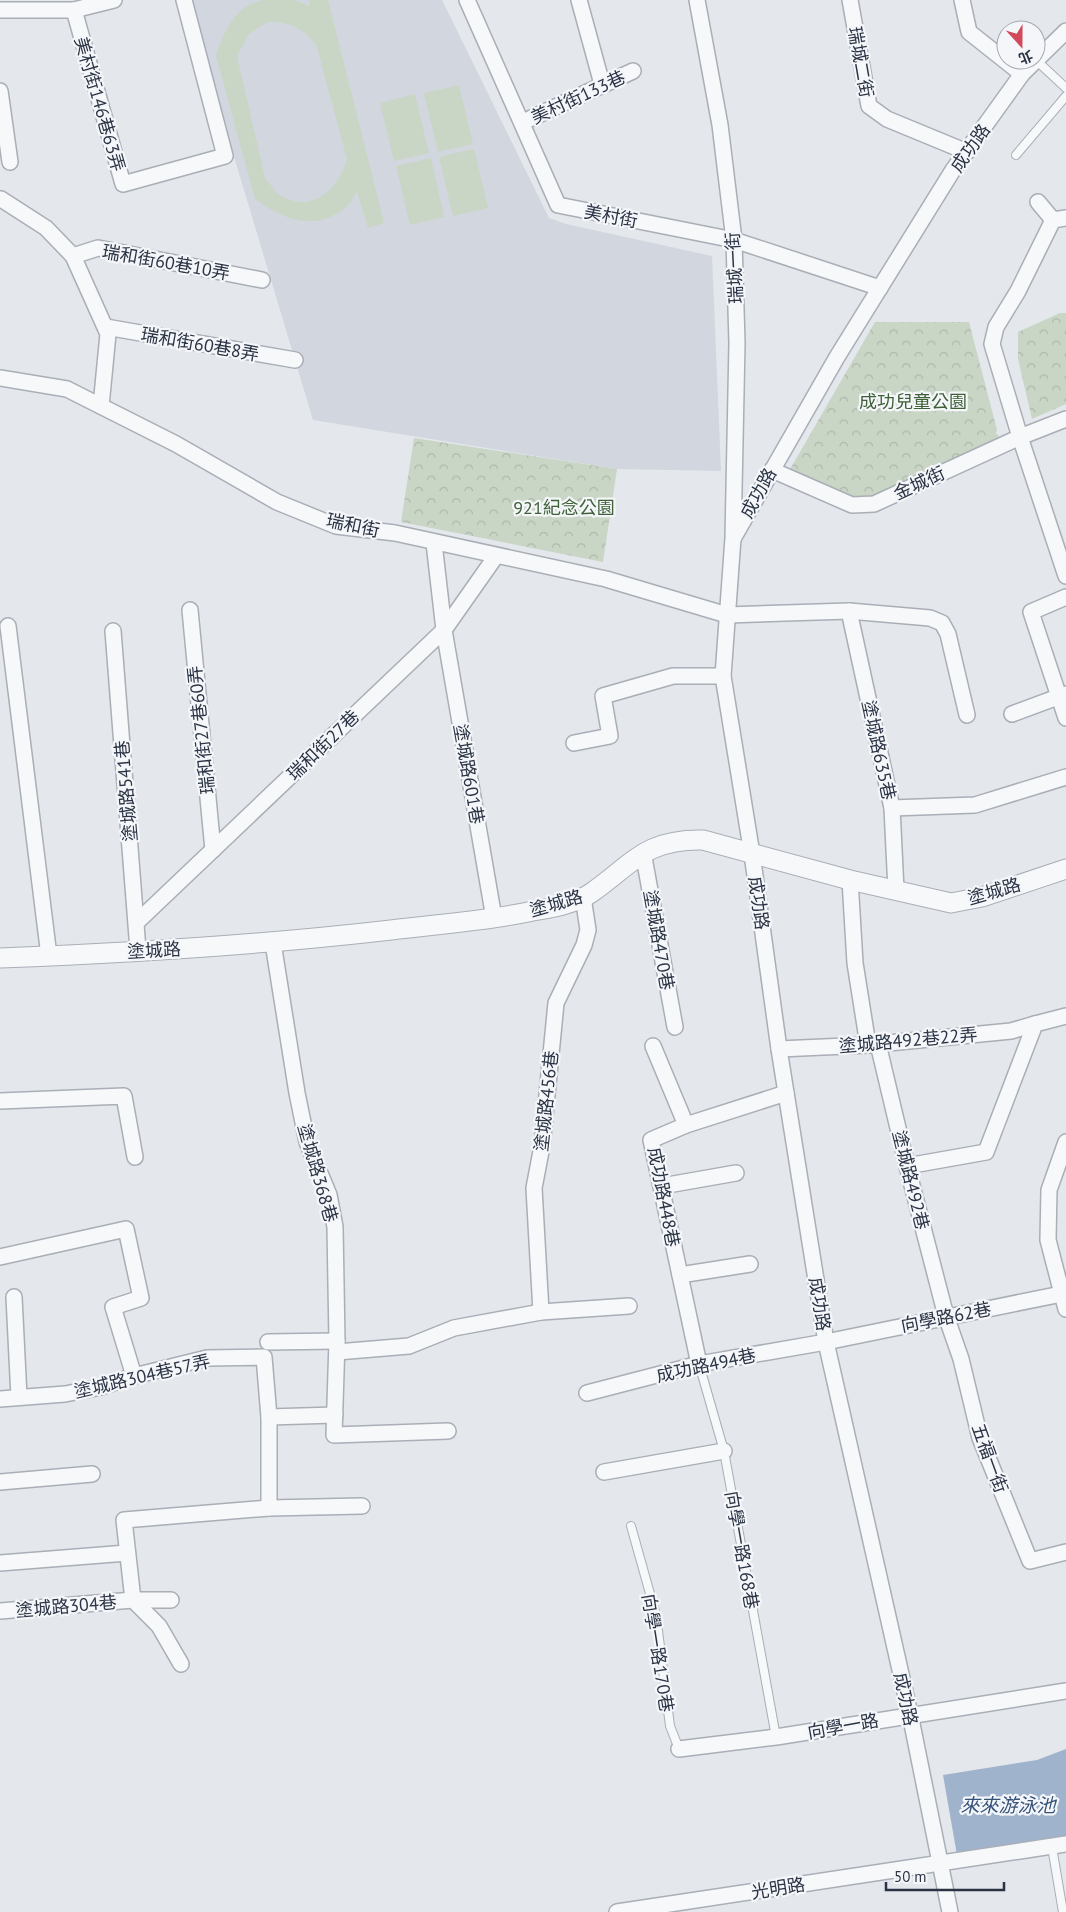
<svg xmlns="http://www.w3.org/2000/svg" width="1066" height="1912" viewBox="0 0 1066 1912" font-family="'PT Sans','Noto Sans TC',sans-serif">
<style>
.built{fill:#d2d6de}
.park{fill:url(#park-crowns)}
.garden{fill:#c9d6c5;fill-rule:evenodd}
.water{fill:#9fb4cc}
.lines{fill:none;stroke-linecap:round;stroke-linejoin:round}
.service-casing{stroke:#a9aeb7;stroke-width:10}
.minor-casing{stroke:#a9aeb7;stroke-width:18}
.tertiary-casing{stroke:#a9aeb7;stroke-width:21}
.service{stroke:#f7f8fa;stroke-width:8}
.minor{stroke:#f7f8fa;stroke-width:15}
.tertiary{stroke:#f7f8fa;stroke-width:19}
.labels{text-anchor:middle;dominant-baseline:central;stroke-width:4.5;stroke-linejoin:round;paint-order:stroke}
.street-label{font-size:18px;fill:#2b3445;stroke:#f4f6f9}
.park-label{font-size:18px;fill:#3f6138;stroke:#f4f6f9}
.water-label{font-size:19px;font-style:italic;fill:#34527a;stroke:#f4f6f9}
</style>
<defs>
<pattern id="park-crowns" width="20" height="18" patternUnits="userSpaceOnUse" patternTransform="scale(1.25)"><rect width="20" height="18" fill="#c9d6c5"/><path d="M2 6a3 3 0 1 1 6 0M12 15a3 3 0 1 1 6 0" fill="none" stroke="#adb8ab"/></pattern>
</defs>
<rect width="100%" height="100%" fill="#e4e7ec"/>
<!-- built -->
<polygon class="built" points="187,0 442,0 549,218 566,224 712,256 721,471 617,469 313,420"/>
<!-- park -->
<g class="park">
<polygon points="1060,313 1066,313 1066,404 1032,419 1018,359 1018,332"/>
<polygon points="875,322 969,322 997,430 996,433 999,436 991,451 860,505 789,471"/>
<polygon points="414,438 617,469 603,562 401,522"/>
</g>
<!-- garden -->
<g class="garden">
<path d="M 262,0 L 294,0 L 310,6 L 309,0 L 328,0 L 384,223 L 368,228 L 357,192 C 353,197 350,204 345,208 C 314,232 284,220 255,199 L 216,56 C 223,32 236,6 262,0 ZM 268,22 C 292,22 300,27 316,44 L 347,159 C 338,191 310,216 277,193 C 273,189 269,182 265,178 L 237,56 L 249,34 Z"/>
<polygon points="459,85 473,144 438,152 424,93"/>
<polygon points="415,94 429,153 394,161 380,103"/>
<polygon points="474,149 488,208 453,216 439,157"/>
<polygon points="431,158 444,217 410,225 396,166"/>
</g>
<!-- water -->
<polygon class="water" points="1066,1749 1066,1837 957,1855 943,1775 1037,1760"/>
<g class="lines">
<defs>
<g id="service">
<polyline points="1037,61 1066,88"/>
<polyline points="1016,155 1066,96"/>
<polyline points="699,1364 724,1451 776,1737"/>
<polyline points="631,1526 656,1615 670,1726 679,1749"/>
<polyline points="1052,1847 1063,1912"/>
</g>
<g id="minor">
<polyline points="467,0 558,205 734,240 880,288"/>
<polyline points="579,0 602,84"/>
<polyline points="697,0 720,125 734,240 737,343 733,538 723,676 752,854 779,1049 826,1342 910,1714 950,1912"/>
<polyline points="850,0 869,106 887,119 967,152"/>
<polyline points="962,0 969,32 1022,74"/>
<polyline points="0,10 74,10 114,0"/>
<polyline points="74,10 123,184 225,156 184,0"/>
<polyline points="0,91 10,162"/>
<polyline points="523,122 633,71"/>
<polyline points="1,199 46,228 73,256 98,248 262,280"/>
<polyline points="1038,202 1053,220"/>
<polyline points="1066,218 1053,220 1018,291 996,327 992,344 1020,437 1066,576"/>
<polyline points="73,256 108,334 101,406"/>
<polyline points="106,327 295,360"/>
<polyline points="0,378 67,389 176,444 277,502 336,526 395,533 606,579 727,615 849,611 930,618 942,623 948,634 967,715"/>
<polyline points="772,470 852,505 874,504 1020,437 1066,419"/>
<polyline points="734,537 837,357 953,170 1022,74 1066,31"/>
<polyline points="434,543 444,630 494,918"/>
<polyline points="1066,597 1031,612 1066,718"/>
<polyline points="190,610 213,850"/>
<polyline points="849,611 892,808 896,890"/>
<polyline points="8,626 49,956"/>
<polyline points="113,631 138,950"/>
<polyline points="1012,714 1066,694"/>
<polyline points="574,743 610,736 603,696 673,676 723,676"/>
<polyline points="892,808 975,805 1066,777"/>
<polyline points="643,852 675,1027"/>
<polyline points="850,880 855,963 868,1045"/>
<polyline points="137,922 444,630 496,556"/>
<polyline points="273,943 297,1093 307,1142 329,1195 335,1227 337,1341 334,1435 448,1431"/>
<polyline points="878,1044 907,1166 946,1316 961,1359 980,1438 1030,1561 1066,1552"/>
<polyline points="653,1046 686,1125"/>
<polyline points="779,1049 868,1045 1011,1031 1035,1024"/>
<polyline points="0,1101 124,1096 135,1157"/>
<polyline points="1066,1142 1049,1190 1048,1240 1066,1309"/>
<polyline points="907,1166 986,1152 1035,1024 1066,1016"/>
<polyline points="662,1186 736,1173"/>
<polyline points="0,1257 126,1229 141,1298 113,1307 134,1376"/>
<polyline points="680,1275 750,1264"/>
<polyline points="14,1297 19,1397"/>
<polyline points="541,1312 534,1188 542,1146 556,1003 584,945 588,930 583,897"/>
<polyline points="268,1342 337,1341"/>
<polyline points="337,1352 409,1346 454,1328 541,1312 629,1306"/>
<polyline points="699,1364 651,1140 686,1125 786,1093"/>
<polyline points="587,1393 699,1364 826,1342 1066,1293"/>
<polyline points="0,1399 65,1394 101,1387 134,1376 207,1358 264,1357 269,1417 269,1508"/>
<polyline points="269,1417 335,1415"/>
<polyline points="604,1472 724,1451"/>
<polyline points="0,1482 92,1474"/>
<polyline points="0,1563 127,1553"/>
<polyline points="133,1600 124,1520 269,1508 362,1506"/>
<polyline points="133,1600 159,1626 181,1664"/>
<polyline points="0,1611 133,1600 171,1600"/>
<polyline points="679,1749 776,1737 1066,1691"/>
<polyline points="617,1912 1066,1844"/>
</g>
<path id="tertiary" d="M 0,958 C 131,953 261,945 391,930 C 439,924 487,921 533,911 C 551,908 575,904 591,893 C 633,864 644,839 703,840 L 850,880 L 951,903 L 982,897 L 1066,869"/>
</defs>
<!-- service casing -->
<use href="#service" class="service-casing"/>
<!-- minor casing -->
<use href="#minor" class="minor-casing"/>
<!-- tertiary casing -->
<use href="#tertiary" class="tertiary-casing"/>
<!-- service -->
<use href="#service" class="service"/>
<!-- minor -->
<use href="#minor" class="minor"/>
<!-- tertiary -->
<use href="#tertiary" class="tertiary"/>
</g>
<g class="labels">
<!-- street labels -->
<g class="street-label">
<text transform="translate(861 62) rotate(80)">瑞城二街</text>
<text transform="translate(578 97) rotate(-25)">美村街133巷</text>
<text transform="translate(100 104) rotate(74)">美村街146巷63弄</text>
<text transform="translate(970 148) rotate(-55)">成功路</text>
<text transform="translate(611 216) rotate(11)">美村街</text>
<text transform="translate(166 262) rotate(10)">瑞和街60巷10弄</text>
<text transform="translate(734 268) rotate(-93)">瑞城一街</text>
<text transform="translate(200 344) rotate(10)">瑞和街60巷8弄</text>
<text transform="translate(919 483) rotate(-25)">金城街</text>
<text transform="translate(758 493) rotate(-61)">成功路</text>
<text transform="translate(353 525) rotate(12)">瑞和街</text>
<text transform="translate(201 730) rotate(-96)">瑞和街27巷60弄</text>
<text transform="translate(323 745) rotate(-44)">瑞和街27巷</text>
<text transform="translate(879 750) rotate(78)">塗城路635巷</text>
<text transform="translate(469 774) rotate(80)">塗城路601巷</text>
<text transform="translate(126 791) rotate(-95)">塗城路541巷</text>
<text transform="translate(994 891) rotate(-16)">塗城路</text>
<text transform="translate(556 903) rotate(-16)">塗城路</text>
<text transform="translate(759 903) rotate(82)">成功路</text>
<text transform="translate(659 940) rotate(80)">塗城路470巷</text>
<text transform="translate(154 950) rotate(-3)">塗城路</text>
<text transform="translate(908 1040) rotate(-5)">塗城路492巷22弄</text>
<text transform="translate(546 1101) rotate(-84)">塗城路456巷</text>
<text transform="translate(318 1173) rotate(74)">塗城路368巷</text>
<text transform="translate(911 1180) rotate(76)">塗城路492巷</text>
<text transform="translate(664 1197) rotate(79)">成功路448巷</text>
<text transform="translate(820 1304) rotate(81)">成功路</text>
<text transform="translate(946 1317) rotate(-11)">向學路62巷</text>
<text transform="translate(706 1365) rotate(-12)">成功路494巷</text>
<text transform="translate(142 1376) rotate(-13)">塗城路304巷57弄</text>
<text transform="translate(990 1458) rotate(70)">五福一街</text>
<text transform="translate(742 1550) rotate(80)">向學一路168巷</text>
<text transform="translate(66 1606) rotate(-5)">塗城路304巷</text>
<text transform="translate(658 1653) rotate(81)">向學一路170巷</text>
<text transform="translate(906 1699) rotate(78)">成功路</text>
<text transform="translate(843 1726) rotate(-10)">向學一路</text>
<text transform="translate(778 1888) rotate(-9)">光明路</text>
</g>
<!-- park labels -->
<g class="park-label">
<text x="913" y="401">成功兒童公園</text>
<text x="564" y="507">921紀念公園</text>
</g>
<!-- water labels -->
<g class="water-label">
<text x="1008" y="1805">來來游泳池</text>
</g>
</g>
<!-- north arrow -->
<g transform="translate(1021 45) rotate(159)"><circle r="24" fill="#f4f6f9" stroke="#a4a8b1"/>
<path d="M0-4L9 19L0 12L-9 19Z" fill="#d1495b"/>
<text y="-8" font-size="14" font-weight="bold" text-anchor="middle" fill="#2b3445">北</text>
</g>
<!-- scale -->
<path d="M886 1882v8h118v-8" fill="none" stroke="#2b3445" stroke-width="2.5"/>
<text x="894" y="1882" font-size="15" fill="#2b3445" stroke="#f4f6f9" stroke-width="4" paint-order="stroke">50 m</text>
</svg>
